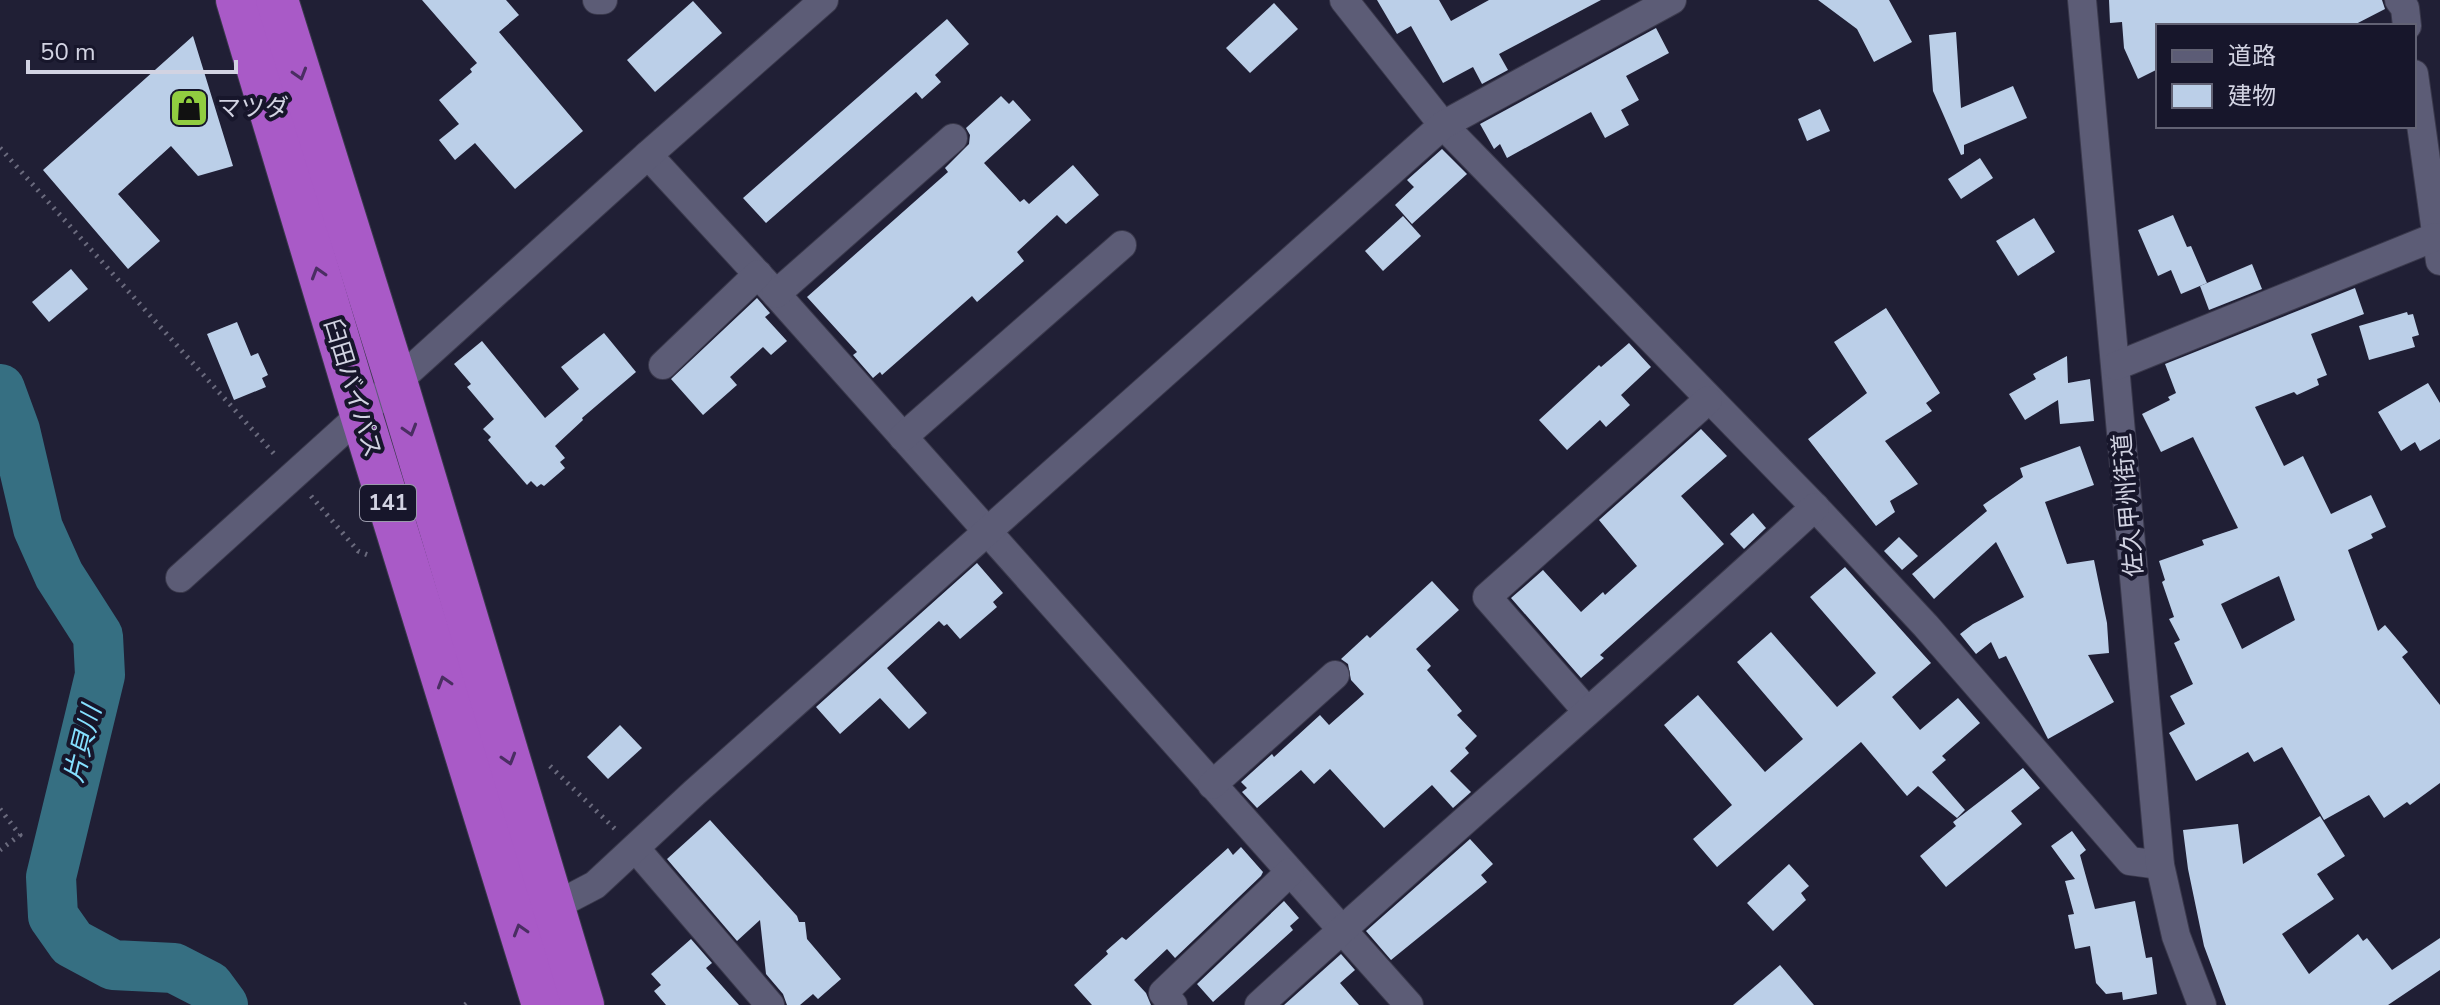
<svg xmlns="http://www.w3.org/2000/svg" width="2440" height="1005" viewBox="0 0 2440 1005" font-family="'Nunito Sans','Noto Sans JP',sans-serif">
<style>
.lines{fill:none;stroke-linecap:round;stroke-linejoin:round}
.river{stroke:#366f82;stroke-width:50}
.building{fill:#bbcfe8;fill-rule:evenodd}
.minor-casing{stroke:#3a394c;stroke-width:30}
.highway-casing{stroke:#3a394c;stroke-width:44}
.path{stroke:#6a6a7d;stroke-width:5;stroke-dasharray:2 6;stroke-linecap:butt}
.minor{stroke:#5c5c76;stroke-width:28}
.highway{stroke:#a95ac7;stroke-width:42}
.oneway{stroke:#4a2e62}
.labels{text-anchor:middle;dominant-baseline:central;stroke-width:8;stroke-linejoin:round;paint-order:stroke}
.shield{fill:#17162b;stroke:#9a9aab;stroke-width:2}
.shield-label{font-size:22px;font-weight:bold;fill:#d2d3e2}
.poi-label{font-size:24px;fill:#d2d3e2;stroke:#17162b;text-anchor:start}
.street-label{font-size:24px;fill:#d2d3e2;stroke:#17162b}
.water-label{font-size:26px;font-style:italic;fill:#85dfff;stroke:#17162b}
</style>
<rect width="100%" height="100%" fill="#201f35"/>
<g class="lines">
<!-- river -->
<polyline class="river" points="0,389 15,430 38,528 59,575 98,636 100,675 51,877 53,916 72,943 113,965 174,968 209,986 223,1005"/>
</g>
<!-- building -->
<g class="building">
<polygon points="422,0 506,0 519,15 499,32 583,131 515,189 475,143 455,160 439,140 459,124 439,100 472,72 470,69 477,63"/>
<polygon points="1377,0 1439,0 1451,21 1489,0 1601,0 1499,54 1508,70 1482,84 1473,67 1443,83 1411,26 1397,34"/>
<polygon points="1818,0 1889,0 1912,42 1874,62 1857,29"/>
<polygon points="2109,0 2382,0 2385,9 2352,26 2158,26 2158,69 2138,79 2124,48 2122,22 2110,23"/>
<polygon points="693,1 722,33 655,92 627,60"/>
<polygon points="1274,3 1298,29 1250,73 1226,48"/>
<polygon points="947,19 969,44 935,75 941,82 922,99 916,92 766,223 743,198"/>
<polygon points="1656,28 1669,53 1626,76 1639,100 1621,110 1629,125 1605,138 1591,112 1507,158 1500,144 1494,149 1480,124"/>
<polygon points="1956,32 1961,108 2013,86 2027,118 1964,145 1964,154 1961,155 1933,91 1929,35"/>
<polygon points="193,36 233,166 198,176 171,146 118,194 160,241 128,269 43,170"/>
<polygon points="1001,96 1009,104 1013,100 1031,120 984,163 1020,202 1024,199 1029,204 1073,165 1099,195 1066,224 1057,215 1017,252 1024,261 977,302 972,296 882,375 880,372 873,378 853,355 857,352 807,297 948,172 945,168 969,144 970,135 966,128"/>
<polygon points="1820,109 1830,131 1807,141 1798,119"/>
<polygon points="1442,149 1467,174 1412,224 1395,205 1414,187 1407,180"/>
<polygon points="1980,158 1993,178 1961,199 1948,179"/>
<polygon points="2173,215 2187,247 2191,246 2207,283 2181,294 2171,270 2158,276 2138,230"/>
<polygon points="1403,216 1421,236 1383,271 1365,251"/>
<polygon points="2034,218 2055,252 2018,276 1996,241"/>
<polygon points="2252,264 2262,289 2209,310 2200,286"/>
<polygon points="71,269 88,289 49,322 32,302"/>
<path d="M 2355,288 L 2364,314 L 2311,334 L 2327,375 L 2317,379 L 2319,385 L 2297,395 L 2294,392 L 2255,407 L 2284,466 L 2303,456 L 2331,514 L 2371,495 L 2386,527 L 2371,534 L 2373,538 L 2348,550 L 2378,631 L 2385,625 L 2408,652 L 2402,657 L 2440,705 L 2440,783 L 2410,805 L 2407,802 L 2384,818 L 2369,795 L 2324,820 L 2282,747 L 2254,762 L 2248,752 L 2196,781 L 2169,733 L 2185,724 L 2170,696 L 2193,684 L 2174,643 L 2180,640 L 2169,619 L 2174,617 L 2162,582 L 2165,580 L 2159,561 L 2204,545 L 2202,540 L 2238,528 L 2193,437 L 2161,452 L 2142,414 L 2170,400 L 2168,397 L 2176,393 L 2165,364 ZM 2279,576 L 2295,620 L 2242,649 L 2221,604 Z"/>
<polygon points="757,298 770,313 765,317 787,341 771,355 763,347 730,377 737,385 703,415 671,379"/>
<polygon points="1886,308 1940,393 1926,403 1932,411 1885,441 1918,484 1890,501 1895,512 1876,526 1808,439 1867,393 1834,342"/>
<polygon points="2407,312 2408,315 2413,314 2419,335 2412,337 2415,347 2369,360 2359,326"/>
<polygon points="237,322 251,356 258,353 268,375 262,378 266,387 234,400 207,334"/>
<polygon points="604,333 636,372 582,418 583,420 555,446 565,458 560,462 565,468 544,486 541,484 537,487 531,481 527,485 488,440 491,437 483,429 494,419 467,387 471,384 454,364 482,341 545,418 579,389 561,367"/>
<polygon points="1629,343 1651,367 1621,395 1630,405 1606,427 1600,420 1567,450 1539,420 1599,365 1601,367"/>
<polygon points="2067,356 2068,383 2090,379 2094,421 2060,424 2058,400 2025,420 2009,394 2036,379 2033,374"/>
<polygon points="2428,383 2440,403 2440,439 2420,451 2415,442 2401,451 2378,412"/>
<polygon points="1701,429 1727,456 1681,496 1724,544 1600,655 1604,658 1581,678 1511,598 1543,570 1581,612 1603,592 1605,595 1637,566 1599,520"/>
<polygon points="2080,446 2094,485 2045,502 2067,564 2094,560 2107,623 2109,653 2088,655 2114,702 2048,739 2006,656 1999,659 1991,642 1976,654 1960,634 1973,624 2024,597 1996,542 1934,599 1912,574 1987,511 1983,505 2023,477 2020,468"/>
<polygon points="1753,513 1766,528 1744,549 1730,534"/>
<polygon points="1899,537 1918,556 1902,570 1884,551"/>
<polygon points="977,563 1003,593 993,602 997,607 960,639 947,624 944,626 939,621 887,668 927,713 909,729 880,698 840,734 816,707"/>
<polygon points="1845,567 1931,663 1892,697 1920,730 1958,698 1980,723 1942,756 1946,760 1932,772 1965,810 1957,818 1918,786 1907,796 1861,742 1717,867 1693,839 1732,805 1664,725 1698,695 1765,772 1803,739 1737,662 1771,632 1837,707 1876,673 1810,597"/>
<polygon points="1432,581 1459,610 1416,649 1431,666 1427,670 1462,711 1457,715 1477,736 1465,748 1469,753 1450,771 1471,792 1453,808 1432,785 1384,828 1330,769 1314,784 1301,770 1257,808 1242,792 1247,788 1241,782 1272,754 1274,757 1320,715 1329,725 1364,694 1351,680 1348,664 1341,659 1367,635 1370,638"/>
<polygon points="620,725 642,748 608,779 587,757"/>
<polygon points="2023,768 2040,788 2011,811 2022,824 1946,887 1920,856 1956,826 1953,822"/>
<polygon points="2320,816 2345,856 2317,874 2334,899 2282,934 2309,974 2358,934 2363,941 2367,938 2392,970 2440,938 2440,970 2388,1005 2226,1005 2204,946 2188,869 2183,830 2238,824 2243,864"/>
<polygon points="710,820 797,916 799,922 805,922 807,939 841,979 818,999 813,994 800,1005 787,1005 783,994 766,974 760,920 737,941 667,859"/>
<polygon points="2072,831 2086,850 2080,855 2095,909 2135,901 2146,958 2152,957 2157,994 2123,1000 2122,992 2106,994 2096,983 2090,946 2075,949 2068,915 2074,914 2065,881 2075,879 2051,846"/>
<polygon points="1470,839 1493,864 1481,875 1487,882 1391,960 1366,931"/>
<polygon points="1241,847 1263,872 1261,876 1175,958 1167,949 1134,980 1146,993 1151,1005 1092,1005 1074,985 1108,954 1106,951 1122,937 1126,940 1228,848 1233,855"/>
<polygon points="1789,864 1809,886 1801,893 1806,900 1773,931 1747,903"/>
<polygon points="1284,901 1299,918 1290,926 1293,930 1213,1002 1197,984"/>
<polygon points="691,939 712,963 706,968 739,1005 666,1005 654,991 661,985 651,974"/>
<polygon points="1341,954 1355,970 1340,983 1359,1005 1284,1005"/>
<polygon points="1780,965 1814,1005 1733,1005"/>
</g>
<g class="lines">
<defs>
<g id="minor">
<polyline points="597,0 603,0"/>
<polyline points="1344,0 1443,125 1815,507 1926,626 2130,861 2160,865"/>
<polyline points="2082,0 2160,865 2176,936 2202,1005"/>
<polyline points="2399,0 2405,8 2407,26"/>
<polyline points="2414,74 2440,261"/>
<polyline points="648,155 776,294 1409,1005"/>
<polyline points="776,294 953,138"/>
<polyline points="663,365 758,274"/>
<polyline points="2116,366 2435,237"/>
<polyline points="903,437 1122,245"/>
<polyline points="180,578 648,155 824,0"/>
<polyline points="1587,711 1487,597 1708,400"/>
<polyline points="1212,785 1335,675"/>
<polyline points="636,849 770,1005"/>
<polyline points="553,907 595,885 694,793 1443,125 1672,0"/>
<polyline points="1173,1005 1163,993 1290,872"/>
<path d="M 1259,1005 C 1443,837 1632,676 1815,507"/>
</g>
<g id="highway">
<polyline points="237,0 361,414 543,1005"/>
<polyline points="277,0 396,381 583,1005"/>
</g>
</defs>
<!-- minor casing -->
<use href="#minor" class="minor-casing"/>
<!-- highway casing -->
<use href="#highway" class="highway-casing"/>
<!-- path -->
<g class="path">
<polyline points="0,148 276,456"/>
<polyline points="311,496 358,551 368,555"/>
<polyline points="550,766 615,829"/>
<polyline points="0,809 20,835 0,850"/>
<polyline points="465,1005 471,1000"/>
</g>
<!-- minor -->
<use href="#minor" class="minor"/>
<!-- highway -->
<use href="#highway" class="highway"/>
</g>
<!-- one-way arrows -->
<defs><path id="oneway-chevron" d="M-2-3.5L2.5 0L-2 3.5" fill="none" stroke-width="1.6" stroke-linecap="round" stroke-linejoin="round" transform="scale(2)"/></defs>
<g class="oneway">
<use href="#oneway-chevron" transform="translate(300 74) rotate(73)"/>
<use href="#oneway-chevron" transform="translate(318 273) rotate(-107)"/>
<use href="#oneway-chevron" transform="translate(410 430) rotate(73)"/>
<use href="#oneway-chevron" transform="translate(444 682) rotate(-107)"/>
<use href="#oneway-chevron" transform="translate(509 759) rotate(73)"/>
<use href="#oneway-chevron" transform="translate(520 930) rotate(-107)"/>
</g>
<!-- icons -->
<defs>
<symbol id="shop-square" viewBox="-11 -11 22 22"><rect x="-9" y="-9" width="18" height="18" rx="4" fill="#91cd40" stroke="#17162b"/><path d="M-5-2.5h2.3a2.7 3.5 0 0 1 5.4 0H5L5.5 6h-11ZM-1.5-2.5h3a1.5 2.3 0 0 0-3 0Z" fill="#111"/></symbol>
</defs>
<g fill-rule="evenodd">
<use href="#shop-square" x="167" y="86" width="44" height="44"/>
</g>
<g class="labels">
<!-- shield labels -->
<rect class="shield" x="360" y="485" width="56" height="36" rx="6"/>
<g class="shield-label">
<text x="388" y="503">141</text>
</g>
<!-- poi labels -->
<g class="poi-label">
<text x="217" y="108">マツダ</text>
</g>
<!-- street labels -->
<g class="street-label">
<text transform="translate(353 388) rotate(73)">臼田バイパス</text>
<text transform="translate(2128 505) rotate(-95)">佐久甲州街道</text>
</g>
<!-- water labels -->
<g class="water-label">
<text transform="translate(83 744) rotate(-76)">片貝川</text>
</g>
</g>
<!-- legend -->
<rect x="2156" y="24" width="260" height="104" fill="#17162b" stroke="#626274" stroke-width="2"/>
<rect x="2172" y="50" width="40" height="12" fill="#5c5c76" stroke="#626274" stroke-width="2"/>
<text x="2228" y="64" font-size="24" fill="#d2d3e2">道路</text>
<rect x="2172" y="84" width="40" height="24" fill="#bbcfe8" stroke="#626274" stroke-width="2"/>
<text x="2228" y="104" font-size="24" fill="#d2d3e2">建物</text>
<!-- scale -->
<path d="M28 60v12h208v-12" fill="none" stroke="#d2d3e2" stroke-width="4"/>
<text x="40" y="60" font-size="24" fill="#d2d3e2" stroke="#17162b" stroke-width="6" paint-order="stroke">50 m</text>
</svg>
